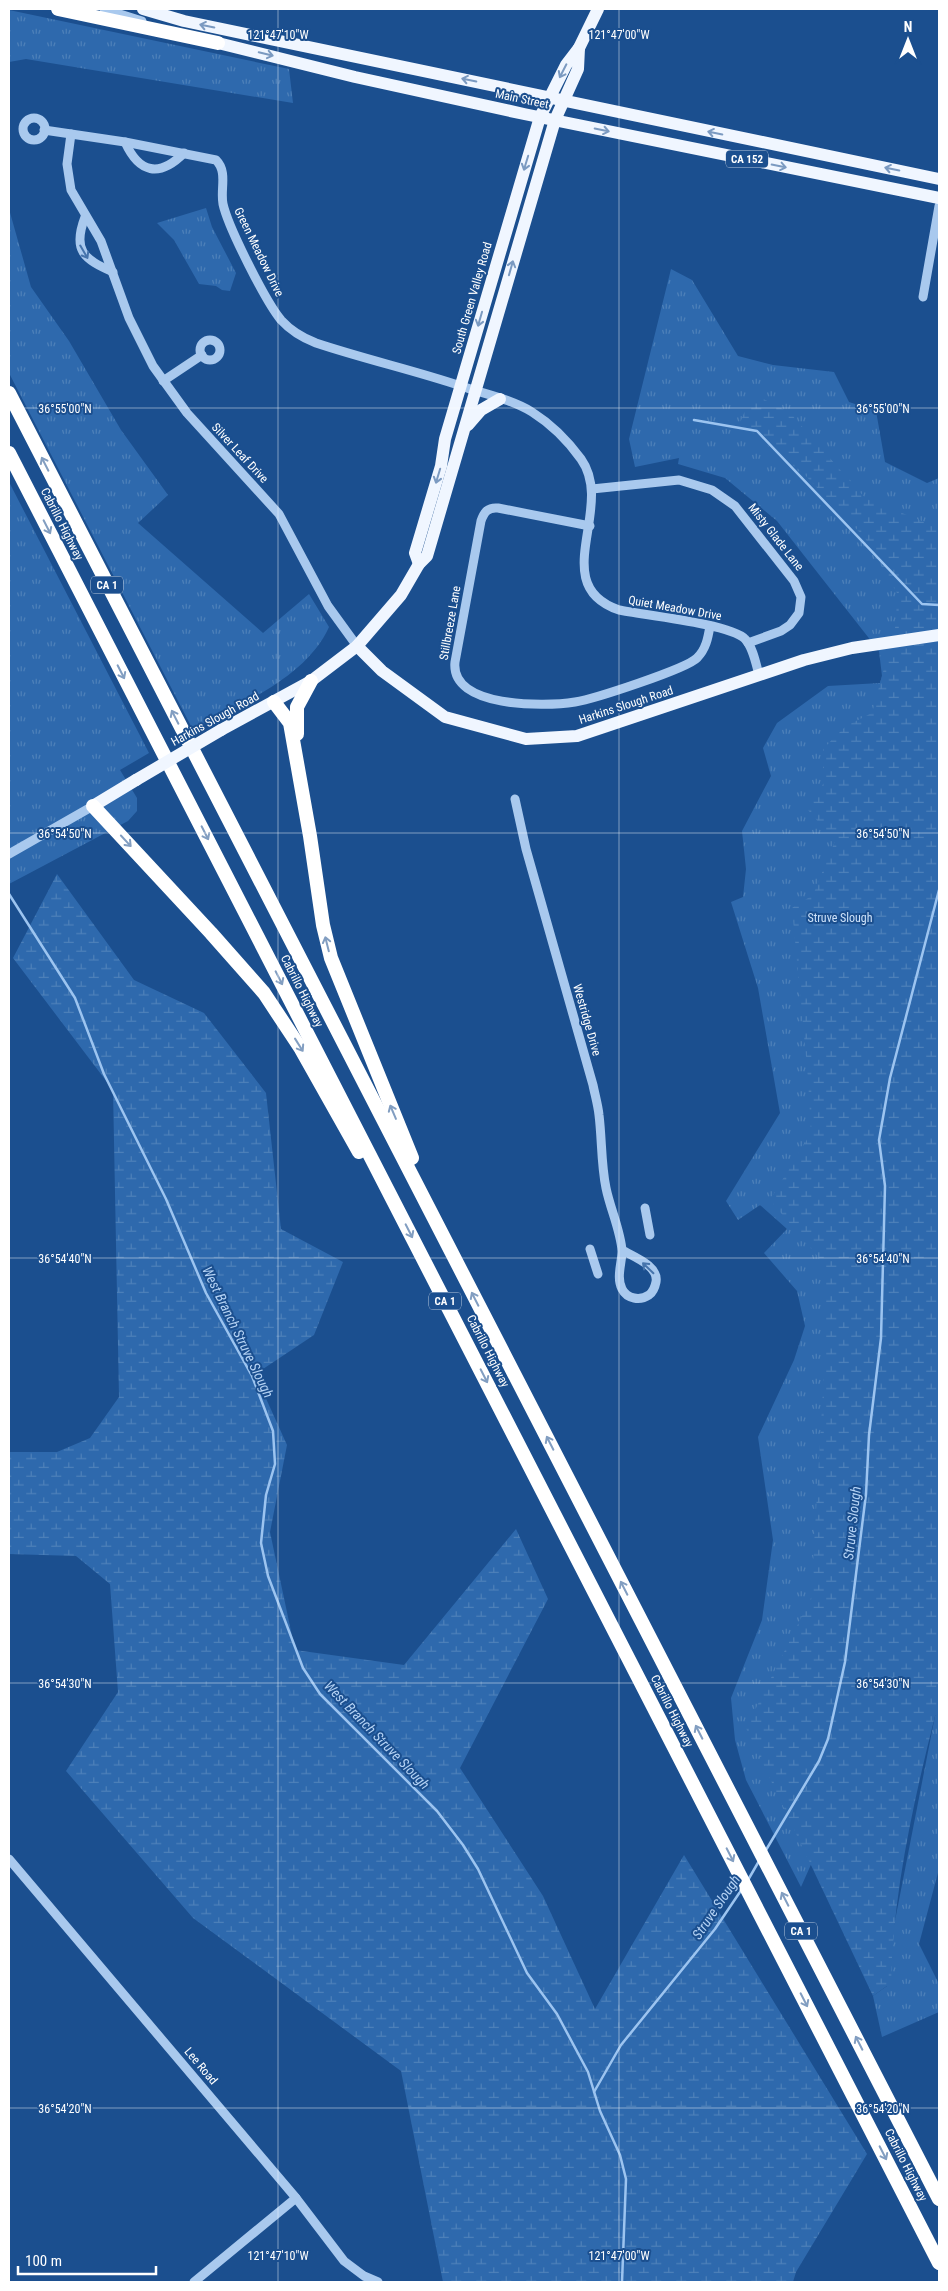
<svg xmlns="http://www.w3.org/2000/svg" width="948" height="2291" viewBox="0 0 948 2291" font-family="'Roboto Condensed',sans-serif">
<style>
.grass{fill:url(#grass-tufts)}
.wetland{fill:url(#wetland-marsh)}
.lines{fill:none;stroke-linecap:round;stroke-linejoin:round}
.stream{stroke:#9cc4f0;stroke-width:2.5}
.minor{stroke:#a9c9ee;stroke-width:9}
.major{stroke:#f0f6ff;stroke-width:12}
.highway{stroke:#fff;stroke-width:14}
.major-bridge{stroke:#f0f6ff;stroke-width:12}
.oneway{stroke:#7b9ac1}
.oneway2{stroke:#4674ac}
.oneway3{stroke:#829ec1}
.ticks{fill:none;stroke:#fff;stroke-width:1;stroke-opacity:0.45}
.labels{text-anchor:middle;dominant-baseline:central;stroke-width:4;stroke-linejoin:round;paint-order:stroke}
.shield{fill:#1b4f8f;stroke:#bbcadd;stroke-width:1}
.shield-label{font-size:11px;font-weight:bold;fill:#fff}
.street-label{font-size:12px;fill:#fff;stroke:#1b4f8f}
.park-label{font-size:12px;fill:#cfe3fa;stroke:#1b4f8f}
.water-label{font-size:14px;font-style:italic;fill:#b5d3f5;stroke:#1b4f8f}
.ticks-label{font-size:12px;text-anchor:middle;fill:#fff;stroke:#1b4f8f;stroke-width:4;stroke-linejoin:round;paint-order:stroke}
</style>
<defs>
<pattern id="grass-tufts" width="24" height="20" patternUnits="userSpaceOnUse" patternTransform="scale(1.25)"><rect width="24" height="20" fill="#2e69ad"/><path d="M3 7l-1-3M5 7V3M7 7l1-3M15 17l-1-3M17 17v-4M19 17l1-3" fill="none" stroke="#4d80b9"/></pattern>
<pattern id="wetland-marsh" width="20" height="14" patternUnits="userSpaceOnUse" patternTransform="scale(1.25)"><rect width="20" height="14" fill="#2e69ad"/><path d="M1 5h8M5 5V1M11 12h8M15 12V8" fill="none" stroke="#4d80b9"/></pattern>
</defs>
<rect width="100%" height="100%" fill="#1b4f8f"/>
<!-- grass -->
<g class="grass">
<polygon points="9,10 289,69 293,103 26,59 9,62"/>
<polygon points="206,208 212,227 236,273 230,291 222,290 216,286 199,284 174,240 157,223"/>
<path d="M 9,209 L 31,287 L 69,341 L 121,430 L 168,495 L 138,523 L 263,633 L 309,594 L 329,627 C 306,678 240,704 193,730 L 9,373 Z"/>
<polygon points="671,269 692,280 738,356 773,365 834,372 849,402 876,411 885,462 927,483 939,478 939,1577 801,1887 746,1780 735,1740 731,1698 762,1620 773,1540 758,1437 794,1360 805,1326 797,1291 764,1253 787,1229 760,1205 738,1220 726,1201 780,1113 758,988 731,902 743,897 746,869 742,831 771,776 763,748 777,723 828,686 880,683 882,676 879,651 777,521 725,478 678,464 679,458 635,467 629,439"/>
<polygon points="9,482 149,753 120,770 137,798 137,811 128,821 9,884"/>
<polygon points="939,1713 939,1869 919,1944 939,1984 939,2012 882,2037 873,1996 887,1986 892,1936 935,1716"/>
</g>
<!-- wetland -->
<g class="wetland">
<path d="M 752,393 L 790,413 L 865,498 L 939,528 L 939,1714 L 935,1716 C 913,1804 893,1893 891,1983 L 873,1996 L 746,1728 L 811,1598 L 825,1356 L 825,1265 L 770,1200 L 811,1133 L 808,1078 L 792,908 L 813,895 L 835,841 L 808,810 L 823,784 L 823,749 L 846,726 L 872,713 L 896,624 L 897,593 L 865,538 L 805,475 L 740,423 Z"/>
<polygon points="57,874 134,980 204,1013 266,1093 281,1229 343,1262 314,1335 263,1369 259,1383 287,1445 270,1532 295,1650 404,1665 516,1529 548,1599 460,1768 543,1896 595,2009 684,1855 867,2154 796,2272 793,2282 443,2282 401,2071 193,1918 66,1771 118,1692 110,1584 76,1556 9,1554 9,1452 57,1452 90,1438 119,1397 113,1090 13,958"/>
</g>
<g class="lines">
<!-- stream -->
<g class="stream">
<polyline points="694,420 757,431 922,604 939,605"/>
<polyline points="9,894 75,998 104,1074 166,1199 206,1293 252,1376 273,1431 275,1464 266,1495 261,1543 268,1576 303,1668 320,1694 437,1811 463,1845 478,1869 527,1973 557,2014 588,2072 600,2111 620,2155 626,2179 622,2282"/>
<polyline points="766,1850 819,1761 828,1739 845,1662 866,1494 869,1435 881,1338 885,1186 879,1140 890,1078 939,890"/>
<polyline points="748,1880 759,1861"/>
<polyline points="594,2092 621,2045 715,1929 742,1889"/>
</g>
<!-- minor -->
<g class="minor">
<polyline points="104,9 142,21"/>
<circle cx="34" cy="129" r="11"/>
<path d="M 44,130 L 125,142 L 216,160 C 228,172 220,189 223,204 C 228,227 266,302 281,320 C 291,331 303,338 316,343 C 364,359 413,370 461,386 C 484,394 511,399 532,412 C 551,424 568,441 581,459 C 616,508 546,585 619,610 C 643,615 731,624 745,639 C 753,647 756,664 759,675"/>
<polyline points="71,134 67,164 71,190 101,241 129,318 153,366 187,413 279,514 328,606 357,646"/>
<path d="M 125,142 C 139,173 159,178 184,153"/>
<path d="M 85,217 C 72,251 84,259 113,272"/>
<polyline points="923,297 939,206"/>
<circle cx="210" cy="350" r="10"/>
<polyline points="163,381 202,355"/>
<polyline points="592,489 679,480 712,490 735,506 794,581 801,597 799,613 790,625 781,631 748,643"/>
<path d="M 590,526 L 498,508 C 488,507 484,512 481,521 L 455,662 C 450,708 545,707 575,702 C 594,699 686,669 697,658 C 706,649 708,638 710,626"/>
<path d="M 515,799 L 526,849 L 593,1085 C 595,1095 598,1105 599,1115 C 602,1139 601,1164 606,1188 C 610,1208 621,1232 622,1251 C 622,1263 616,1277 622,1289 C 627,1299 640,1301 649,1295 C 653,1292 655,1287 656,1282 C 659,1266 634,1257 622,1250"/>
<polyline points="9,854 93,806"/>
<polyline points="645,1208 650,1235"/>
<polyline points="590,1249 598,1274"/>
<polyline points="9,1859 296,2198 344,2261 364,2276 378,2282"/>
<polyline points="194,2282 296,2198"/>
</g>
<!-- major -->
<g class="major">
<polyline points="143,9 184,21 939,179"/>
<polyline points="218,43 355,77 524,114 939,198"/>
<polyline points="468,425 481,410 500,399"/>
<polyline points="419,564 415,553 441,466 445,439 540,117 566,65 579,48 598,9"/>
<polyline points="357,646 382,671 445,717 526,739 577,736 804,660 852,648 939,635"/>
<polyline points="221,730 311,681 357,646 401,595 419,564 427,556 555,120 578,69 579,48"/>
<polyline points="93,806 136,780"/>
</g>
<!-- highway -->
<g class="highway">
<polyline points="58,9 218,43"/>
<polyline points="9,393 939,2199"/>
<polyline points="9,453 939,2263"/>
<polyline points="274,702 290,723 310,836 323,925 331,958 412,1158"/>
<polyline points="297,734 297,707 311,681"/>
<polyline points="93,806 211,933 264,993 301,1049 359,1152"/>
</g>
<!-- major-bridge -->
<polyline class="major-bridge" points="136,780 221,730"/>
</g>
<!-- one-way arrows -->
<defs><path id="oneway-shaft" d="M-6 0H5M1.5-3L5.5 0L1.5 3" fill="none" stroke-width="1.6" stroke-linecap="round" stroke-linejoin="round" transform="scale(1.25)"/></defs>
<g class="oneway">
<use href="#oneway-shaft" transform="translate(207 26) rotate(-168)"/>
<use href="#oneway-shaft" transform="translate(266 54) rotate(14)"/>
<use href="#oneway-shaft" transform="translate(563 71) rotate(117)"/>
<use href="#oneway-shaft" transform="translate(469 80) rotate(-168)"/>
<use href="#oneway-shaft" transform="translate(602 130) rotate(12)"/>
<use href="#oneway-shaft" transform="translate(715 133) rotate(-168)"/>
<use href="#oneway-shaft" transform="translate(526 163) rotate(107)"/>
<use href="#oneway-shaft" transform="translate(779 166) rotate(11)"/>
<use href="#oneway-shaft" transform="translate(892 169) rotate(-168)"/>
<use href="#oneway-shaft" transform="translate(511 268) rotate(-74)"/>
<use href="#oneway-shaft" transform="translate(480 319) rotate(106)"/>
<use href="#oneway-shaft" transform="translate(438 476) rotate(107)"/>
</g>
<g class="oneway2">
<use href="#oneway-shaft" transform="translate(84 252) rotate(60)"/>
<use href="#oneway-shaft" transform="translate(648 1268) rotate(-136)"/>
</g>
<g class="oneway3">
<use href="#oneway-shaft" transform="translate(45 464) rotate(-117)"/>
<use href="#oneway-shaft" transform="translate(47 527) rotate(63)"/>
<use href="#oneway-shaft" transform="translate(121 672) rotate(63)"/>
<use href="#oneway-shaft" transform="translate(175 717) rotate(-117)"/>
<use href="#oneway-shaft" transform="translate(205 833) rotate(63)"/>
<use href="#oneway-shaft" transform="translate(126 841) rotate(47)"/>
<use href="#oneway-shaft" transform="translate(327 944) rotate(-104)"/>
<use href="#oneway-shaft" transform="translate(279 978) rotate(63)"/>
<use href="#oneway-shaft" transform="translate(299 1045) rotate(58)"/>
<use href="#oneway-shaft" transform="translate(393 1112) rotate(-113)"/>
<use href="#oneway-shaft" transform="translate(409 1231) rotate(63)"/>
<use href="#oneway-shaft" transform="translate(475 1299) rotate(-117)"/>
<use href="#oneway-shaft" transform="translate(484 1376) rotate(63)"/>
<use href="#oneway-shaft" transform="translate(550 1443) rotate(-117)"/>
<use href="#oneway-shaft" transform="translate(624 1588) rotate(-117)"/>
<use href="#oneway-shaft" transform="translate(699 1732) rotate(-117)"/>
<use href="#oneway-shaft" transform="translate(730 1855) rotate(63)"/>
<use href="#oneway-shaft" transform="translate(785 1899) rotate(-117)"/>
<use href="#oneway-shaft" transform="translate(804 2000) rotate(63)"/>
<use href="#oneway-shaft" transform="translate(859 2043) rotate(-117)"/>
<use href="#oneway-shaft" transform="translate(883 2153) rotate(63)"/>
</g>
<!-- ticks -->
<path class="ticks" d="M 278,9 L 278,2282M 619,9 L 619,2282M 9,408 L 939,408M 9,833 L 939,833M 9,1258 L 939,1258M 9,1683 L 939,1683M 9,2108 L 939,2108"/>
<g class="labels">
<!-- shield labels -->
<g class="shield">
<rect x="726" y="150.5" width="42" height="17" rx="4"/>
<rect x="91" y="576.5" width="32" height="17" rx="4"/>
<rect x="429" y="1292.5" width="32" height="17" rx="4"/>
<rect x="785" y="1922.5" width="32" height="17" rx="4"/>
</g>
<g class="shield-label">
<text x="747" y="159">CA 152</text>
<text x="107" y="585">CA 1</text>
<text x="445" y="1301">CA 1</text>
<text x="801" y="1931">CA 1</text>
</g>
<!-- street labels -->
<g class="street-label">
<text transform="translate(522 99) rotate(12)">Main Street</text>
<text transform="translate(259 252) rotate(64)">Green Meadow Drive</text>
<text transform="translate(472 298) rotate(-74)">South Green Valley Road</text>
<text transform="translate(240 453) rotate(47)">Silver Leaf Drive</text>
<text transform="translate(62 524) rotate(63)">Cabrillo Highway</text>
<text transform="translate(776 537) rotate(52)">Misty Glade Lane</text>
<text transform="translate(675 608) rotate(10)">Quiet Meadow Drive</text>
<text transform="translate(450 623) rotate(-80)">Stillbreeze Lane</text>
<text transform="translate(626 705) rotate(-18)">Harkins Slough Road</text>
<text transform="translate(215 719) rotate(-29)">Harkins Slough Road</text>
<text transform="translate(302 991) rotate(63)">Cabrillo Highway</text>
<text transform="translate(587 1020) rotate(74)">Westridge Drive</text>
<text transform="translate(488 1351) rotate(63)">Cabrillo Highway</text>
<text transform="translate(672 1711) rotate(63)">Cabrillo Highway</text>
<text transform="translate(201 2066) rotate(50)">Lee Road</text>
<text transform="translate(906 2165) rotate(63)">Cabrillo Highway</text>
</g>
<!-- park labels -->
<g class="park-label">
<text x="840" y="918">Struve Slough</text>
</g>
<!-- water labels -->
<g class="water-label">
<text transform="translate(238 1332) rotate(64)">West Branch Struve Slough</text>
<text transform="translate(852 1523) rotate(-84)">Struve Slough</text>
<text transform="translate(377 1735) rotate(46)">West Branch Struve Slough</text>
<text transform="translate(716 1907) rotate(-56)">Struve Slough</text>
</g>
</g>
<g class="ticks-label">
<text x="278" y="39">121°47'10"W</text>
<text x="619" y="39">121°47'00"W</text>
<text x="65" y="413">36°55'00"N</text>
<text x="883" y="413">36°55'00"N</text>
<text x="65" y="838">36°54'50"N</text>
<text x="883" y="838">36°54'50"N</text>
<text x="65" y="1263">36°54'40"N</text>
<text x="883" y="1263">36°54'40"N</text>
<text x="65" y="1688">36°54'30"N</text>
<text x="883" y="1688">36°54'30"N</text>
<text x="65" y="2113">36°54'20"N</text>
<text x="883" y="2113">36°54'20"N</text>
<text x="278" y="2260">121°47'10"W</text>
<text x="619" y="2260">121°47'00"W</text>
</g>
<!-- border -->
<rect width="948" height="2291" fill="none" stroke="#ffffff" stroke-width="20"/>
<!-- north arrow -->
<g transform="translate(908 40)" stroke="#1b4f8f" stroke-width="4" paint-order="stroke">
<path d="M0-4L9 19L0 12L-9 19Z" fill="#ffffff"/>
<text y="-8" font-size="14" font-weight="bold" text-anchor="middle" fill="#ffffff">N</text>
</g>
<!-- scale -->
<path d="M18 2266v8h138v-8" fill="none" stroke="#ffffff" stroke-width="2.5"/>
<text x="25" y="2266" font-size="15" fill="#ffffff" stroke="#1b4f8f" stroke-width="4" paint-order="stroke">100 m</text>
</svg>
